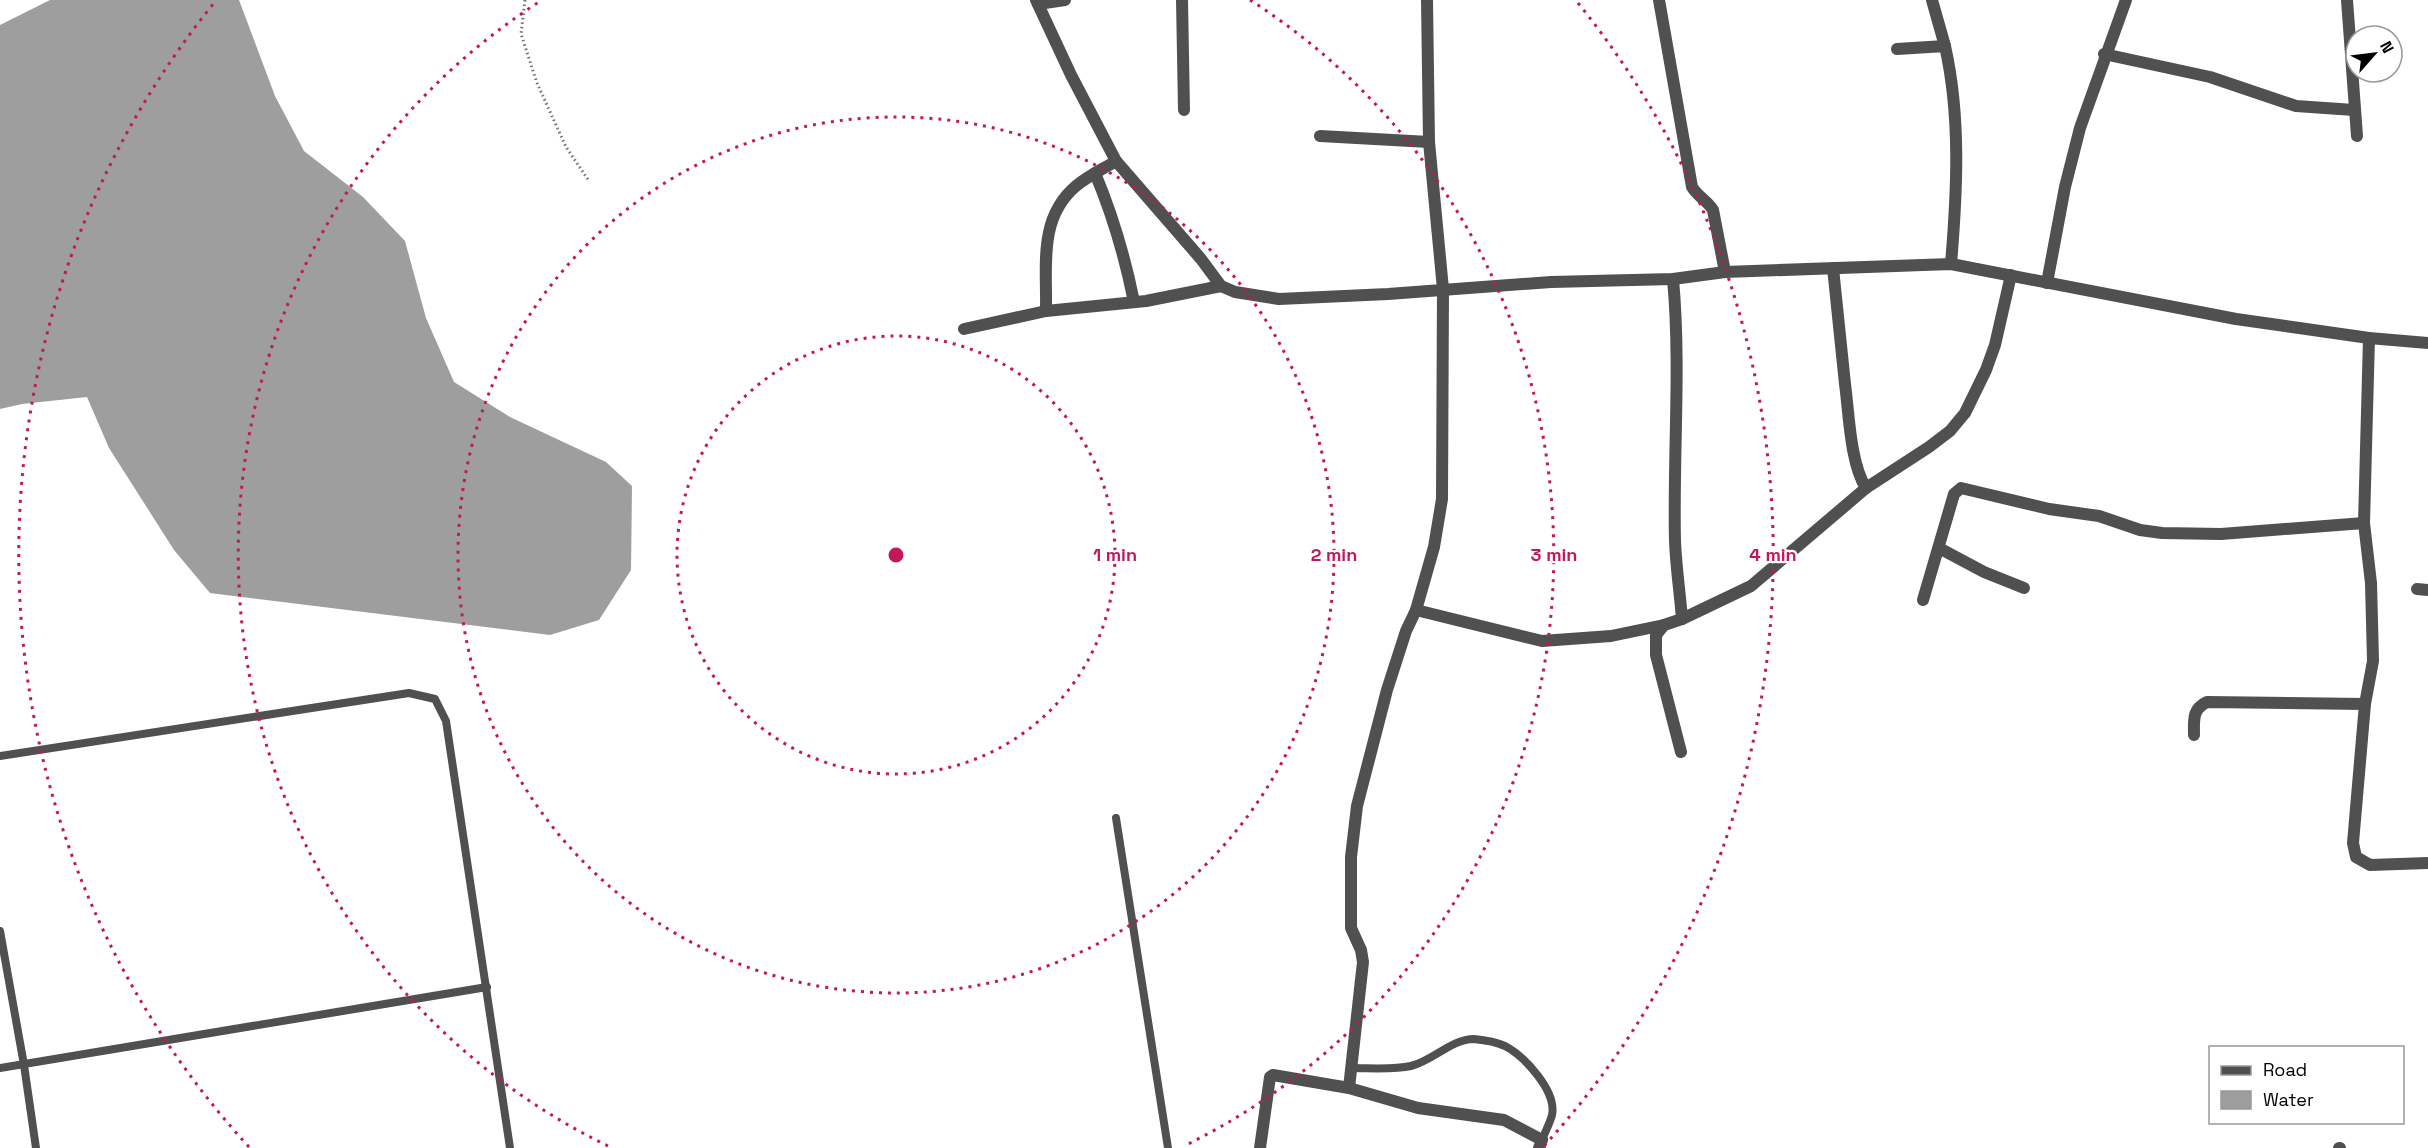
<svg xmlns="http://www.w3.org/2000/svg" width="2428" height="1148" viewBox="0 0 2428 1148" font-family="'Space Grotesk',sans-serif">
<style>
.water{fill:#9e9e9e}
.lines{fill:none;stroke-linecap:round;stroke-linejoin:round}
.path{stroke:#727272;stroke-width:3;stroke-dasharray:1.5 3;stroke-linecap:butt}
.service{stroke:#505050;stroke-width:8}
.minor{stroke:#505050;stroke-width:12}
.ring{fill:none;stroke:#c2185b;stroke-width:3;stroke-dasharray:3 6}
.centre{fill:#c2185b;stroke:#fff;stroke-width:3}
.ring-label{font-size:18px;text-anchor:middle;font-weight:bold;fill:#c2185b;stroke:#fff;stroke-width:4.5;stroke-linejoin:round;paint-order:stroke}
</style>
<rect width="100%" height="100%" fill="#fff"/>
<!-- water -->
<polygon class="water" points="50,0 239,0 275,96 304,151 363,197 405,241 426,318 454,382 510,417 606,462 632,486 631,570 599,620 550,635 210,593 174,550 109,448 87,397 22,404 0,409 0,25"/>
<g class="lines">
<!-- path -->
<polyline class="path" points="525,0 521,34 537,83 566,147 589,181"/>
<!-- service -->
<g class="service">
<polyline points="0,756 409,693 435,699 446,721 510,1148"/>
<polyline points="1116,818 1168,1148"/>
<polyline points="0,931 24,1065 36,1148"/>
<polyline points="0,1068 487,987"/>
<path d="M 1352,1068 C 1370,1068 1393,1070 1411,1066 C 1433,1061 1451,1039 1474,1039 C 1484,1040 1496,1042 1505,1046 C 1524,1056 1557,1091 1552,1115 C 1550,1123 1545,1132 1542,1140"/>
</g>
<!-- minor -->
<g class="minor">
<polyline points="1036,0 1071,75 1116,161 1201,259 1221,286 1235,292 1279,299 1388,294 1551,282 1673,279 1725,272 1951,264 2236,319 2369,338 2428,343"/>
<polyline points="1182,0 1184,110"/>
<path d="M 1659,0 L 1692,187 C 1698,197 1708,201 1713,210 L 1725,272"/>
<polyline points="1932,0 1945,46"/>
<polyline points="2347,0 2357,136"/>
<polyline points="1038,4 1065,0"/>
<path d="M 1897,49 L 1945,46 C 1961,117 1957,192 1951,264"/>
<polyline points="2104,54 2210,77 2296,106 2354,110"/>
<polyline points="1320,136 1429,142"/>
<path d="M 1095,173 C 1113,216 1125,257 1134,302"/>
<path d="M 1833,268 C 1837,307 1841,345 1845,384 C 1849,413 1850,463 1866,488"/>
<path d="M 1673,279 C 1681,366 1673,454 1675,541 C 1676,567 1680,593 1682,619"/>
<polyline points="2047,283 2065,187 2080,128 2126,0"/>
<path d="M 1046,311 C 1047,266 1038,218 1076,186 C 1088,176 1103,169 1116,161"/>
<polyline points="964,329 1046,311 1146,301 1221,286"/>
<polyline points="2369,338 2364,523 2371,583 2373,661 2365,704 2353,843 2356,857 2370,865 2428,863"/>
<polyline points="1939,548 1984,572 2024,588"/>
<polyline points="2417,589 2428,590"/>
<polyline points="1923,600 1954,494 1961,488 2049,509 2099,516 2140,530 2162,533 2221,534 2364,523"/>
<polyline points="1416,610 1542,641 1611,636 1664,625"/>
<path d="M 2194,735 C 2194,720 2192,709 2207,702 L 2365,704"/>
<polyline points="1681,752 1656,655 1656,635 1664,625 1682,619 1751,586 1866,488 1929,447 1950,431 1965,413 1986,370 1995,345 2011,275"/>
<polyline points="1349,1088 1363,962 1361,950 1351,928 1351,857 1357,806 1387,690 1406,631 1416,610 1434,547 1442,499 1443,289 1429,142 1427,0"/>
<polyline points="1260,1148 1270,1077 1273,1075 1349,1088 1418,1108 1504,1120 1542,1140 1539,1148"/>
<polyline points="2339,1148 2340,1148"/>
</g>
</g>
<!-- distance rings -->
<g class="ring">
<circle cx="896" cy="555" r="219"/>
<circle cx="896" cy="555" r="438"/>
<path d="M608 1146A658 658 0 0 1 542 0M1250 0A658 658 0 0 1 1184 1146"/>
<path d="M249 1147A877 877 0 0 1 214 3M1578 3A877 877 0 0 1 1543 1147"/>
</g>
<circle cx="896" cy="555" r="9" class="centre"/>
<g class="ring-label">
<text x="1115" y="561">1 min</text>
<text x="1334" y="561">2 min</text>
<text x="1554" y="561">3 min</text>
<text x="1773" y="561">4 min</text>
</g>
<!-- legend -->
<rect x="2209" y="1046" width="195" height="78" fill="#ffffff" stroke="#999999" stroke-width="1.5"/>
<rect x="2221" y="1066" width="30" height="9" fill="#505050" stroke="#999999" stroke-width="1.5"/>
<text x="2263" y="1076" font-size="18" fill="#000000">Road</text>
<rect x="2221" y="1091" width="30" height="18" fill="#9e9e9e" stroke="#999999" stroke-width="1.5"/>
<text x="2263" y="1106" font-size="18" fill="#000000">Water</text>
<!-- north arrow -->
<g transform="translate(2374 54) rotate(62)"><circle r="28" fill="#ffffff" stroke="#999999" stroke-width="1.5"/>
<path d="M0-4.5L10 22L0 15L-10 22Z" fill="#000000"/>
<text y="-9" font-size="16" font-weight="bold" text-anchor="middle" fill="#000000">N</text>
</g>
</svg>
